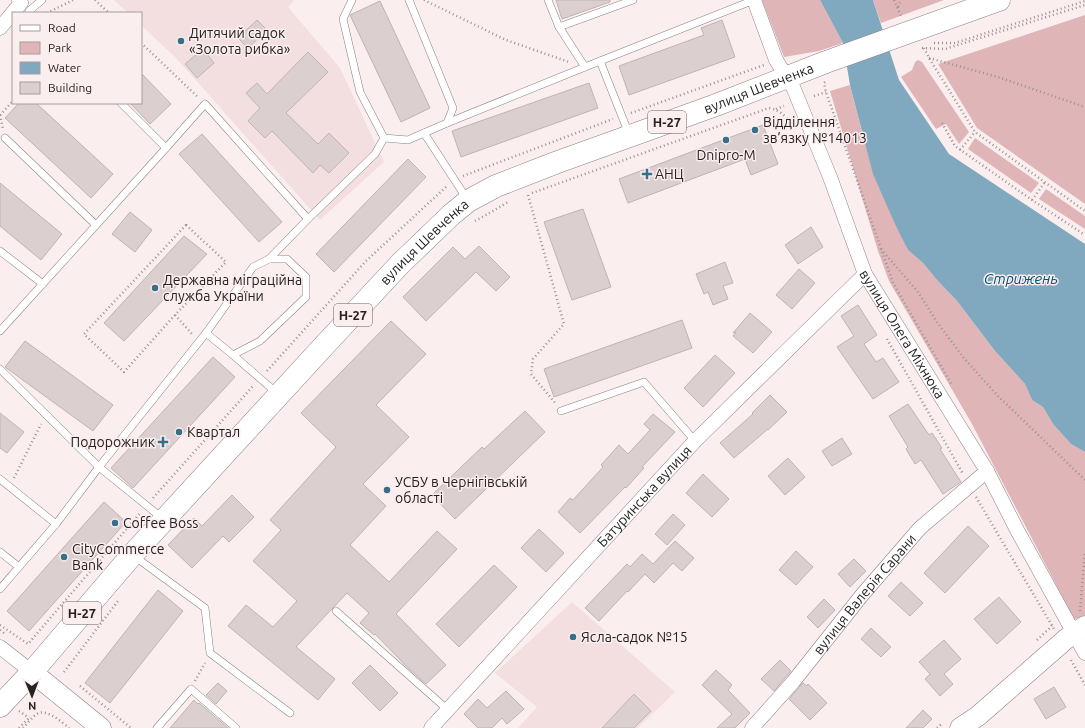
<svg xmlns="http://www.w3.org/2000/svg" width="1085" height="728" viewBox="0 0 1085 728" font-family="Ubuntu,sans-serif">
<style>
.built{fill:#f4dfe0}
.green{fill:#dfb5b7}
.water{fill:#80a9c0}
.building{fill:#dbcfd0;stroke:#bfb4b4}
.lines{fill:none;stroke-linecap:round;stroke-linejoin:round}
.lane-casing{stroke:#8b8081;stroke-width:8}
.street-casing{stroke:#8b8081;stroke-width:15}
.secondary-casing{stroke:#8b8081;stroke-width:21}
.primary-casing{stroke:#8b8081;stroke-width:23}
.path{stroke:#9a9292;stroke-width:2.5;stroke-dasharray:1 3;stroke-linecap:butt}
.lane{stroke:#fff;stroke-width:7}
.street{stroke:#fff;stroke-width:14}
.secondary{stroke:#fff;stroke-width:20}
.primary{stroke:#fff;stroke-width:22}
.poi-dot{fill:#386e89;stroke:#fbeeef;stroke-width:1.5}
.labels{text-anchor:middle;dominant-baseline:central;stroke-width:3;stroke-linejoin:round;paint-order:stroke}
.shield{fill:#fbeeef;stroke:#665f60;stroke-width:1}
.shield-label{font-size:13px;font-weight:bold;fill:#262222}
.poi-label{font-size:14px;fill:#262222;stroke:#fbeeef;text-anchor:start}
.street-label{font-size:14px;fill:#262222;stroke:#fbeeef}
.water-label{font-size:15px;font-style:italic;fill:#025473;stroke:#fbeeef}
</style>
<rect width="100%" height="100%" fill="#fbeeef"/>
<!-- built -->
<g class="built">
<polygon points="114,0 294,0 288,7 340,68 384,162 320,220 176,58 141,25 141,13 128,13"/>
<polygon points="572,602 675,692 638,728 518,728 537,707 495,673"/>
</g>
<!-- green -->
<g class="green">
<polygon points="762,0 820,0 843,43 819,51 784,57"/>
<polygon points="873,0 944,0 881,23"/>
<polygon points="1085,15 1085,204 977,128 938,64"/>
<polygon points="918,60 922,62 969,132 959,144 946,124 936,129 901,77 912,70 915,62"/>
<polygon points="850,85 864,140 908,250 923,263 937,280 957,301 995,351 1025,384 1032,400 1043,407 1053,424 1071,444 1085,452 1085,615 1080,618 1074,619 972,424 889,281 878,251 830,91"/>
<polygon points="975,138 1039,183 1031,193 968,149"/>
<polygon points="1046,189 1085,216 1085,229 1039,199"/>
</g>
<!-- water -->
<polygon class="water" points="820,0 873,0 899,80 949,154 1085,244 1085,452 1071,444 1053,424 1043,407 1032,400 1025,384 995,351 957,301 937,280 923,263 908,250 895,224 873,174 850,85 843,43"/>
<!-- building -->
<g class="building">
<polygon points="556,0 610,0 610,2 562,19"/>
<polygon points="380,1 430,108 401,122 350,15"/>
<polygon points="257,20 267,30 248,48 238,38"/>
<polygon points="722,20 735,57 629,95 619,66 704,35 701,28"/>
<polygon points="203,49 214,63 197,78 185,64"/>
<polygon points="308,52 328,72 286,113 318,144 329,133 349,153 329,173 320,165 313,173 272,131 265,138 248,121 260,108 246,93 257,83 267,94"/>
<polygon points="141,73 171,104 150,124 130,103 141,103"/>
<polygon points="589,83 598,108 461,157 452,131"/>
<polygon points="19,103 36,103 113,174 91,198 5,118"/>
<polygon points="763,125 778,164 751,175 745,159 628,203 619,179"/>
<polygon points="202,134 282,222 259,242 179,154"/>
<polygon points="408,159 426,177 334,272 316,254"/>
<polygon points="0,183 62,234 41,260 0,226"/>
<polygon points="583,209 611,287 572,300 544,222"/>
<polygon points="130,212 152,230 135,252 112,234"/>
<polygon points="811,227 823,247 798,264 785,245"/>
<polygon points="184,236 207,254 124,341 104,323"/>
<polygon points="479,246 510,277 496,291 476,272 426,321 403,297 453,247 465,259"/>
<polygon points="725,262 733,283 723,286 728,299 713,305 708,292 704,294 696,274"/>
<polygon points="799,269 815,283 792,309 776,295"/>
<polygon points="858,305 877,335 864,344 876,362 883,358 899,382 873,399 837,347 854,336 841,316"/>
<polygon points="750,313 772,332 753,353 733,336 736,332 733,333"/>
<polygon points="682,320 692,348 554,397 544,369"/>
<polygon points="391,321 426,354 376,405 409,437 363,484 386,506 350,545 389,582 437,531 457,549 396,614 446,665 426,684 406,666 375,634 374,635 360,623 369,613 347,593 296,647 335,679 318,700 228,626 246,605 273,627 297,601 253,561 281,530 270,520 336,447 301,413"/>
<polygon points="25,341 113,405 93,431 5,367"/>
<polygon points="715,355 735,373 703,407 684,388"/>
<polygon points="213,357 235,377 133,488 111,468"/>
<polygon points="770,395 787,412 768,430 768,429 734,458 720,443 753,414 752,413"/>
<polygon points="908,404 929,435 932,433 942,448 940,449 961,482 943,494 921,460 915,464 906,449 908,447 889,416"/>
<polygon points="525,411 545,432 455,519 432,495 482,447 484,449"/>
<polygon points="0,413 24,432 7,453 0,448"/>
<polygon points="653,414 675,432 642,467 644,468 626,488 625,487 580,533 558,512 570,498 573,500 603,467 601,465 619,445 628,454 650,430 644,424"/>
<polygon points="842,438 852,454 832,466 822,451"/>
<polygon points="788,458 805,477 785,495 768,476"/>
<polygon points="703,474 729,499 712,517 686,493"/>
<polygon points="232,495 254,517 229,542 223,536 192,568 168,545 194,518 202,526"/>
<polygon points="104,502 126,522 29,631 7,611"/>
<polygon points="673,514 685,525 667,545 655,534"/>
<polygon points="968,526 989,546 945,593 924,573"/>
<polygon points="539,529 564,553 546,572 521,548"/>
<polygon points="675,541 694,558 682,571 673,563 654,583 645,574 628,592 627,591 599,621 585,608 627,564 630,567 642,554 653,564"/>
<polygon points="796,551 813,567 796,585 779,570"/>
<polygon points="854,559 866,571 850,587 838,574"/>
<polygon points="494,565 517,587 459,647 436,624"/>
<polygon points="901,582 923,603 910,616 888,596"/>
<polygon points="158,590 183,611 110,703 85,683"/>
<polygon points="999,597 1021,622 997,644 974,619"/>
<polygon points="824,599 835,610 818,628 807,617"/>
<polygon points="871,628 891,647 881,657 861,639"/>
<polygon points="944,640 961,659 944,674 953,684 940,696 925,679 930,674 919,662"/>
<polygon points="780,660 791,671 774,691 761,679"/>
<polygon points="370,665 398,693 380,711 352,683"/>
<polygon points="716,670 732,685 728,690 750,713 735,728 717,728 732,714 702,685"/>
<polygon points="218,683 227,691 216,704 206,695"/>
<polygon points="803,683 807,686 808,684 827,703 810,720 789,699"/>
<polygon points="1054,687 1066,707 1046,719 1034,699"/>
<polygon points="506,691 524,709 507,724 502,718 492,728 478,728 464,714 478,699 487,708"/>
<polygon points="634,694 651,711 634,728 602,728"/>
<polygon points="194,700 198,704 199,703 228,728 170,728"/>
<polygon points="923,710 932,719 923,728 906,728"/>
</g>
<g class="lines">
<defs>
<g id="lane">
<polyline points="352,0 343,19 360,92 384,138"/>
<polyline points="409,0 453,108 447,123 424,133 467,199"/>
<polyline points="548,0 559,27"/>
<polyline points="29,11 42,0"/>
<polyline points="600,61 585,67 559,27 633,0"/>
<polyline points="121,103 166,148"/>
<polyline points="447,123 585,67"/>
<polyline points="629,134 600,61 754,0"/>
<polyline points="5,138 96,225"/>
<polyline points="0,251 43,284"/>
<polyline points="269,259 287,259 306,277 306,297 260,341 233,355 278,394"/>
<polyline points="0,331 166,148 205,104 308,219"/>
<polyline points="206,333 233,355"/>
<polyline points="0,369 99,467 206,333 253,267 269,259 308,219 375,154 384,138 408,140 424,133"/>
<polyline points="561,411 644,382 695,441"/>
<polyline points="0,479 56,524"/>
<polyline points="0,552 19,567"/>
<polyline points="134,556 205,608 210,653 290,713"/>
<polyline points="0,589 56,524 99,467 162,518"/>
<polyline points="336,611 448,710"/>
<polyline points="157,728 191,689 236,728"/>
</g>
<g id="street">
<path id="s1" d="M 754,0 L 776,60 L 793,87 L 830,177 L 865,274 L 987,471 L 1017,530 L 1085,653"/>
<polyline points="0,28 21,3 19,0"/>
<polyline points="0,647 32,672"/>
<path id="s2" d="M 431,728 L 695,441 L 865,274"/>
<path id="s3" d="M 752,728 L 793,682 L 862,595 L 920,528 L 987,471"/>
</g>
<g id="secondary">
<polyline points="32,672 101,728"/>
<polyline points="960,728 978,716 1066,639 1085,626"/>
</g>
<g id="primary">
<path id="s4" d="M 0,706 L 32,672 L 132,555 L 321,349 L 400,264 L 451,215 L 468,201 L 496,186 L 555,163 L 716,105 L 826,62 L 999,0"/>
</g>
</defs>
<!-- lane casing -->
<use href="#lane" class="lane-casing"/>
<!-- street casing -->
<use href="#street" class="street-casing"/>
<!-- secondary casing -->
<use href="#secondary" class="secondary-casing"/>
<!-- primary casing -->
<use href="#primary" class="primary-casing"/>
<!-- path -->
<g class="path">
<polyline points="95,0 109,13"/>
<polyline points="424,0 506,40 569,62"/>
<polyline points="894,0 901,16"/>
<polyline points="898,7 901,0"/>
<polyline points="47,13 73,0"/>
<polyline points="141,43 199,98"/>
<polyline points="934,43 955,43 1085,1"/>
<polyline points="922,48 945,49 1085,5"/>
<polyline points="924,48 929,58 975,132 1085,211"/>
<polyline points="929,58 998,77 1085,107"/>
<polyline points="825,82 824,83 826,92 893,283 952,385"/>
<polyline points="814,96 826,92"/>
<polyline points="776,109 784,106"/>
<polyline points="631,113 764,65"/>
<polyline points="0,115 3,129"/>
<polyline points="0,115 13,101"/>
<polyline points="942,123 955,146 1032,200 1085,235"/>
<polyline points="960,150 975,132"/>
<polyline points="463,176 613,119"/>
<path d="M 532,193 L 769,108 C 780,110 787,117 792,126"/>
<polyline points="528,195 564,324 533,359 531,374 556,404"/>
<polyline points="1032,200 1045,182"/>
<polyline points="475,221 493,211 508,202"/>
<polygon points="186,225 226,262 175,315 124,372 84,334"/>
<polyline points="881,249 918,292 937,322 963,357 997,395 1085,480"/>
<polyline points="175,315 192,334"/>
<polyline points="887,339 963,474"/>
<polyline points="267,371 366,261 447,186"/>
<polyline points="14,478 41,424"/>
<polyline points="976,497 1054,629"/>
<polyline points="153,498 254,385"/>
<polyline points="1080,611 1085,552"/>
<polyline points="0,625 28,644 141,512"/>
<polyline points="0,630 5,634"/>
<polyline points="1037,640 1052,626"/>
<polyline points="1071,660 1085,685"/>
<polyline points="64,672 118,601"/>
<polyline points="195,681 205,663"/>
<polyline points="80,686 131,728"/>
<polyline points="19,711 29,718"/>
<polyline points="19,728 30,717"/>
<path d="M 23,728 C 26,725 34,715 37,714 C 46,708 62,722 69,728"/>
<polyline points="937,728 943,723"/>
</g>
<!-- lane -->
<use href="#lane" class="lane"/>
<!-- street -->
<use href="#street" class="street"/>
<!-- secondary -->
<use href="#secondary" class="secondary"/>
<!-- primary -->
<use href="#primary" class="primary"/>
</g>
<!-- markers -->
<g class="poi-dot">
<circle cx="181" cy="41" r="4"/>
<circle cx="755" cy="130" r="4"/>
<circle cx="726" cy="140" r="4"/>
<path d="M645 168h4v4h4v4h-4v4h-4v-4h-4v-4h4z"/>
<circle cx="155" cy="288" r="4"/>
<circle cx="179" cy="432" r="4"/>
<path d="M161 436h4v4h4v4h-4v4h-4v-4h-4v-4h4z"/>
<circle cx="387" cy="490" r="4"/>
<circle cx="115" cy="523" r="4"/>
<circle cx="64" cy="557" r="4"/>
<circle cx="573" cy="637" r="4"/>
</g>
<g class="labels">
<!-- shield labels -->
<g class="shield">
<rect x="648" y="111" width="38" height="22" rx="3"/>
<rect x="334" y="304" width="38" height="22" rx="3"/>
<rect x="63" y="602" width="38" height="22" rx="3"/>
</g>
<g class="shield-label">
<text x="667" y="122">Н-27</text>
<text x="353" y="315">Н-27</text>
<text x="82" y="613">Н-27</text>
</g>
<!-- poi labels -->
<g class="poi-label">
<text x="189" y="33">Дитячий садок<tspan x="189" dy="16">«Золота рибка»</tspan></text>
<text x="763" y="122">Відділення<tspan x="763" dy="16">зв’язку №14013</tspan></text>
<text x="726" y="155" text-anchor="middle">Dnipro-M</text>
<text x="655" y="174">АНЦ</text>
<text x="163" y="280">Державна міграційна<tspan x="163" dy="16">служба України</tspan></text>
<text x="187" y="432">Квартал</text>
<text x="155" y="442" text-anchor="end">Подорожник</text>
<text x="395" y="482">УСБУ в Чернігівській<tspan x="395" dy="16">області</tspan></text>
<text x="123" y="523">Coffee Boss</text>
<text x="72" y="549">CityCommerce<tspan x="72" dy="16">Bank</tspan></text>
<text x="581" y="637">Ясла-садок №15</text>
</g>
<!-- street labels -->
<g class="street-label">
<text stroke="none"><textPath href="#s4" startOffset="1001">вулиця Шевченка</textPath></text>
<text stroke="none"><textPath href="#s4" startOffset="629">вулиця Шевченка</textPath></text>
<text stroke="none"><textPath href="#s1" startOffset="367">вулиця Олега Міхнюка</textPath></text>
<text stroke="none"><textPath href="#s2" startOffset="315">Батуринська вулиця</textPath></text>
<text stroke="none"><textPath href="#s3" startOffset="175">вулиця Валерія Сарани</textPath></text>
</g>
<!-- water labels -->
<g class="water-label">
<text x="1021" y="278">Стрижень</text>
</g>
</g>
<!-- legend -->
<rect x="12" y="12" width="130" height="92" fill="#fbeeef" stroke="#a69c9d"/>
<rect x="20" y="25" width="20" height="6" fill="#ffffff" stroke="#a69c9d"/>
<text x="48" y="32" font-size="12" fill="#262222">Road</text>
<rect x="20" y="42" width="20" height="12" fill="#dfb5b7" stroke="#a69c9d"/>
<text x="48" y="52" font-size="12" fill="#262222">Park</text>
<rect x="20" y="62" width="20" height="12" fill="#80a9c0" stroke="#a69c9d"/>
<text x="48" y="72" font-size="12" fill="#262222">Water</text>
<rect x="20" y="82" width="20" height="12" fill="#dbcfd0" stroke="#a69c9d"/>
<text x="48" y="92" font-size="12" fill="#262222">Building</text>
<!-- north arrow -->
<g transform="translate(32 696) rotate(179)" stroke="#fbeeef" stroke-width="3" paint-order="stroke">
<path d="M0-3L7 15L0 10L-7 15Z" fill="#262222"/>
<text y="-6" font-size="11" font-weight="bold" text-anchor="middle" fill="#262222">N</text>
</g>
</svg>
